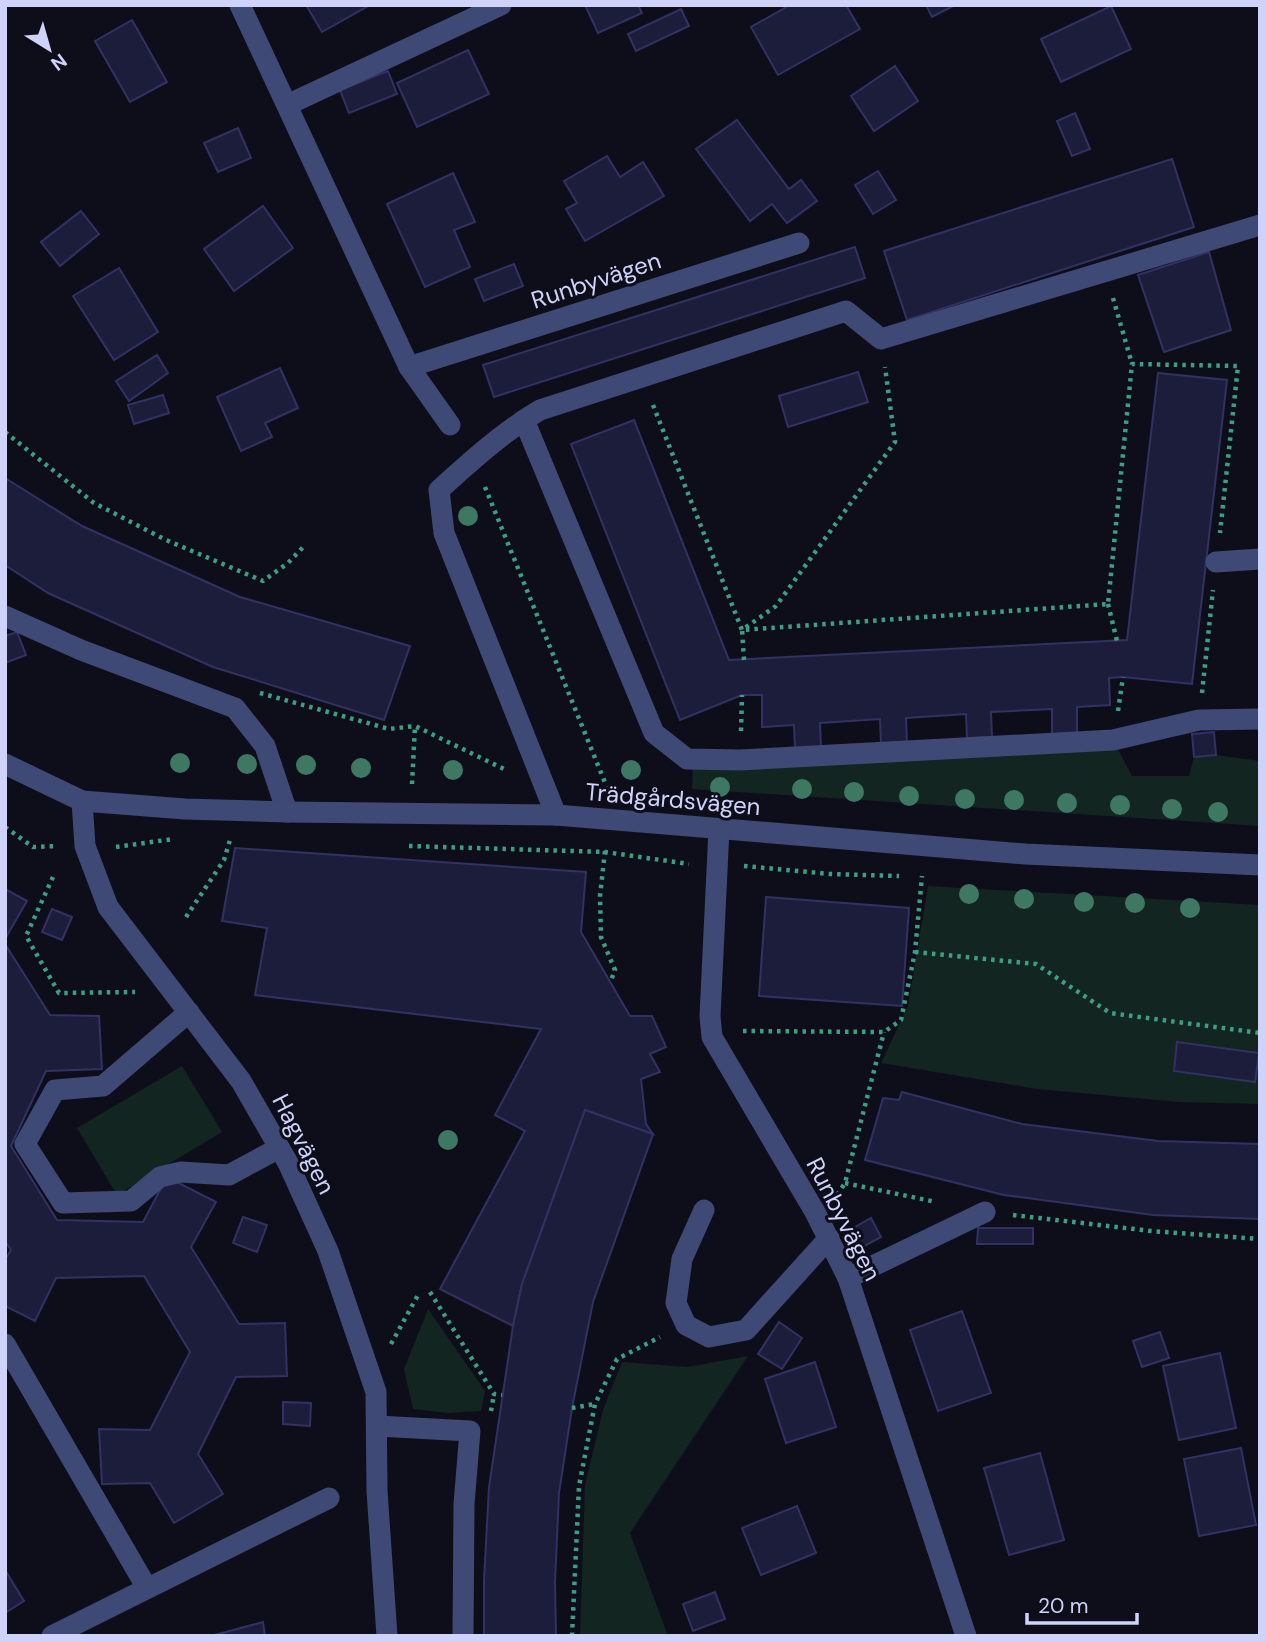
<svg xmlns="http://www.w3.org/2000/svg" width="1265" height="1641" viewBox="0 0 1265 1641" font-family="'DM Sans',sans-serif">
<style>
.green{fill:#122520}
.building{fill:#1c1d3a;stroke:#313263;stroke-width:2}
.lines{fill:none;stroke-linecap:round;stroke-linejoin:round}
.path{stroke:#3c9f83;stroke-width:4.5;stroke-dasharray:3.5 5;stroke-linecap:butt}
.minor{stroke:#3f4975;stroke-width:21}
.tree{fill:#3e7862}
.labels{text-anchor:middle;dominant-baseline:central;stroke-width:6;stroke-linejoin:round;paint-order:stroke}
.street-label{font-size:24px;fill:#cfd3f9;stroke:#0e0e1b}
</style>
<rect width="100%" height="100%" fill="#0e0e1b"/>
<!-- green -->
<g class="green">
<polygon points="1113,740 1132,776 1189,776 1194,757 1216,755 1260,761 1260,826 692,789 693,763"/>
<polygon points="928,886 1260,905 1260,1104 1179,1102 1037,1089 881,1063 908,1006"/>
<polygon points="182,1066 222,1132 117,1195 77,1128"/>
<polygon points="428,1309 485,1391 481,1411 448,1413 413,1409 404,1369"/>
<polygon points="748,1356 630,1533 668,1636 580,1636 585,1485 603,1410 622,1362 687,1367"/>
</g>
<!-- building -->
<g class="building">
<polygon points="306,5 370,5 322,32"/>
<polygon points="585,5 638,5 642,13 598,33"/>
<polygon points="790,5 846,5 860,29 778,75 751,27"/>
<polygon points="926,5 955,5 932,17"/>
<polygon points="1111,6 1131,49 1061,82 1041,39"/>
<polygon points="681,9 689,26 636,51 628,34"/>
<polygon points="132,20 167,82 130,102 95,41"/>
<polygon points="468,50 489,94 417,127 397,83"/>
<polygon points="895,66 918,101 874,131 851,96"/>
<polygon points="388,71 397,94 349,113 340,90"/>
<polygon points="1075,113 1090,149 1072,156 1057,121"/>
<polygon points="737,120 789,189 801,180 817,201 787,223 772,204 750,221 696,149"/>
<polygon points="238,128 251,158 218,172 204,143"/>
<polygon points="607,156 620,177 643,162 664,196 585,241 566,209 577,203 564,181"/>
<polygon points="1172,159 1194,227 907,320 884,251"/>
<polygon points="878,171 896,200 873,214 855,185"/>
<polygon points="453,173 475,222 454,230 470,267 425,287 387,204"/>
<polygon points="263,206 293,248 234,291 204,249"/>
<polygon points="81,211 99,234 60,266 41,242"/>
<polygon points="855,247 865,278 494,397 483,365"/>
<polygon points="1209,252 1231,330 1164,352 1138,275"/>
<polygon points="514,264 523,286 484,301 475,279"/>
<polygon points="119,268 158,332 114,360 73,296"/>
<polygon points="157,355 168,373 129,401 116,381"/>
<polygon points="280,368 298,408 265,423 272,437 241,451 217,397"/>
<polygon points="858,372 868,402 788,427 779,396"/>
<polygon points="1158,373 1227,380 1192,684 1123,677 1109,678 1110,705 1077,707 1077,734 1052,734 1052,709 991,712 992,737 967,738 966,714 906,718 907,745 881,745 880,719 820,723 821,748 795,749 794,725 762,727 762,695 742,695 680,720 571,444 634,420 729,660 1127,640"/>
<polygon points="163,395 169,413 134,424 128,405"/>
<polygon points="5,478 82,526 240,597 410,646 384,720 213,667 48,593 5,565"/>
<polygon points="17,632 26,655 5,663 5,636"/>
<polygon points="1214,732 1216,755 1194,757 1192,734"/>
<polygon points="235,848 586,872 581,932 630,1016 652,1016 666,1047 650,1054 660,1072 641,1079 646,1124 653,1134 585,1110 522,1284 513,1326 440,1289 525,1131 495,1115 541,1029 255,995 267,928 222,921"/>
<polygon points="5,889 27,901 5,939"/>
<polygon points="766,897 909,908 902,1006 759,996"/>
<polygon points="52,909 72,917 62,940 42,932"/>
<polygon points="5,944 50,1015 99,1016 102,1069 46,1071 11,1146 57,1220 143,1222 167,1177 216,1202 191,1247 239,1324 285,1323 287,1376 236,1377 198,1454 223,1494 174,1523 150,1483 102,1484 99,1429 150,1430 190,1352 144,1276 56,1278 35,1321 5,1306 5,1260 11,1250 5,1241"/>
<polygon points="1177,1042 1259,1053 1255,1082 1174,1071"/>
<polygon points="902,1092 1022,1124 1158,1141 1260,1144 1260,1219 1153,1215 1004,1195 865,1160 883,1098 899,1100"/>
<polygon points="585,1110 653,1134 593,1302 572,1408 559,1493 555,1582 556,1636 484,1636 484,1580 489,1487 513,1326 522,1284"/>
<polygon points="243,1217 267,1225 257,1252 233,1243"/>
<polygon points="871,1218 881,1237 859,1249 848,1231"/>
<polygon points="978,1228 1033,1228 1033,1244 977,1244"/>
<polygon points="962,1311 991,1393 938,1411 910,1330"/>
<polygon points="779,1322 802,1338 782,1369 758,1354"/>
<polygon points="1160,1332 1169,1358 1142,1367 1133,1341"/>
<polygon points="1220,1353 1236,1428 1179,1440 1163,1366"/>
<polygon points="815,1362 836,1427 786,1443 765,1379"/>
<polygon points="283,1402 311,1403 310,1426 283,1424"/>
<polygon points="1241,1448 1256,1525 1199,1536 1184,1459"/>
<polygon points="1040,1453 1064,1540 1009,1555 984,1468"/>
<polygon points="797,1506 816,1553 761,1575 742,1528"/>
<polygon points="5,1570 24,1601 5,1613"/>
<polygon points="715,1592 725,1619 693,1631 683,1604"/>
<polygon points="263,1622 265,1636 211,1636"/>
</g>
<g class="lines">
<!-- path -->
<g class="path">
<polyline points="1113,298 1132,364"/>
<polyline points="653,405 742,630 776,606 895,442 885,367"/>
<polyline points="5,432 94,503 166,540 263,581 288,563 306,544"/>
<polyline points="485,487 608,790"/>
<polyline points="1108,604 1117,641"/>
<polyline points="744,660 742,630 1108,604 1132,364 1238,366 1220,533"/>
<polyline points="260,693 389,729 415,726"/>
<polyline points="1202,693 1213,590"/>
<polyline points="1118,711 1123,677"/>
<polyline points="741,731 742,695"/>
<polyline points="412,784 415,726 506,770"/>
<polyline points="5,827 33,847 58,846"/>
<polyline points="409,846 605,852 689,864"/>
<polyline points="116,847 173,839"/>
<polyline points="605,851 600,896 601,937 615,970 610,983"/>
<polyline points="744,866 830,874 899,876"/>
<polyline points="53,877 26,936 59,993 135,992"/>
<polyline points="186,917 224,860 230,840"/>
<polyline points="915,952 1036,964 1110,1013 1260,1033"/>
<polyline points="743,1031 884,1032 901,1020 915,952 922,876"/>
<polyline points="845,1183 936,1202"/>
<polyline points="837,1195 845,1183 884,1032"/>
<polyline points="1013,1215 1151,1231 1260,1239"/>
<polyline points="430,1292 494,1394 502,1395"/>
<polyline points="391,1344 418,1295"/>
<polyline points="572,1408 595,1404"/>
<polyline points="491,1411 494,1394"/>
<polyline points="572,1636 579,1486 595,1404 617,1359 660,1337"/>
</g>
<!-- minor -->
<g class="minor">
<polyline points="240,5 409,367 450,425"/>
<polyline points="287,105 501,5"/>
<polyline points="409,367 799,243"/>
<polyline points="524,420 654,733 687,759 740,760 1113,740 1199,720 1260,719"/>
<polyline points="1216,562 1260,559"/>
<polyline points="5,616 81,650 235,708 265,746 287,812"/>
<polyline points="5,764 82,801 185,809 287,812 556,815 1025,854 1260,865"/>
<polyline points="82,801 85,846 108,907 241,1081 288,1163 328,1251 376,1392 377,1491 387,1636"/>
<path d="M 556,815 L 444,533 L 439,490 C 471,461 503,432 540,410 L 846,311 L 881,339 L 1260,225"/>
<polyline points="719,829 710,1016 712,1037 815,1212 848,1278 966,1636"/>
<polyline points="189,1012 103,1086 55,1090 25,1144 63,1203 131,1201 160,1177 181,1172 229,1175 279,1148"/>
<polyline points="704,1210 682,1259 676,1303 686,1325 709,1337 746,1330 829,1238"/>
<polyline points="848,1278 985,1212"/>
<polyline points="5,1344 147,1588"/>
<polyline points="377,1426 470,1431 464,1504 463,1636"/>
<polyline points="52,1636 329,1498"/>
</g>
</g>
<!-- trees -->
<g class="tree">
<circle cx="468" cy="516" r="10"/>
<circle cx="180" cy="763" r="10"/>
<circle cx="247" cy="764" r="10"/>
<circle cx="306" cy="765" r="10"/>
<circle cx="361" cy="768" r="10"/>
<circle cx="453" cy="770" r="10"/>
<circle cx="631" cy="770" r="10"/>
<circle cx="720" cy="787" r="10"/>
<circle cx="802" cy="789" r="10"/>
<circle cx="854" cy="792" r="10"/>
<circle cx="909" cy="796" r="10"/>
<circle cx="965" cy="799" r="10"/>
<circle cx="1014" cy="800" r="10"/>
<circle cx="1067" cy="803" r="10"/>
<circle cx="1120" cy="805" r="10"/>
<circle cx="1172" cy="809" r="10"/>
<circle cx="1218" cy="812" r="10"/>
<circle cx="969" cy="894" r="10"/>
<circle cx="1024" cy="899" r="10"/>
<circle cx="1084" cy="902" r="10"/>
<circle cx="1135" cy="903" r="10"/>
<circle cx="1190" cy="908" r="10"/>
<circle cx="448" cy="1140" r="10"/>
</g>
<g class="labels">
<!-- street labels -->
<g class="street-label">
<text transform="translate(596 280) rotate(-18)">Runbyvägen</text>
<text transform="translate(673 799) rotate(5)">Trädgårdsvägen</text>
<text transform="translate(304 1144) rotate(63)">Hagvägen</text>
<text transform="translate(844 1219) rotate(63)">Runbyvägen</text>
</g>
</g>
<!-- border -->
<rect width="1265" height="1641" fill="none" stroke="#cfd3f9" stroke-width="14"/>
<!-- north arrow -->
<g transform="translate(49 49) rotate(143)" stroke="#0e0e1b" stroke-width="5" paint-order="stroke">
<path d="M0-5L12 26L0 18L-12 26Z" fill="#cfd3f9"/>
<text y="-10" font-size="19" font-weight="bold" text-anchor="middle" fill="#cfd3f9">N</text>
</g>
<!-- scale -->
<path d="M1027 1613v10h110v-10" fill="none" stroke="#cfd3f9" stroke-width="3.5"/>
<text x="1038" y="1613" font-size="21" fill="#cfd3f9" stroke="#0e0e1b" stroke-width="5" paint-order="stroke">20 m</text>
</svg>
